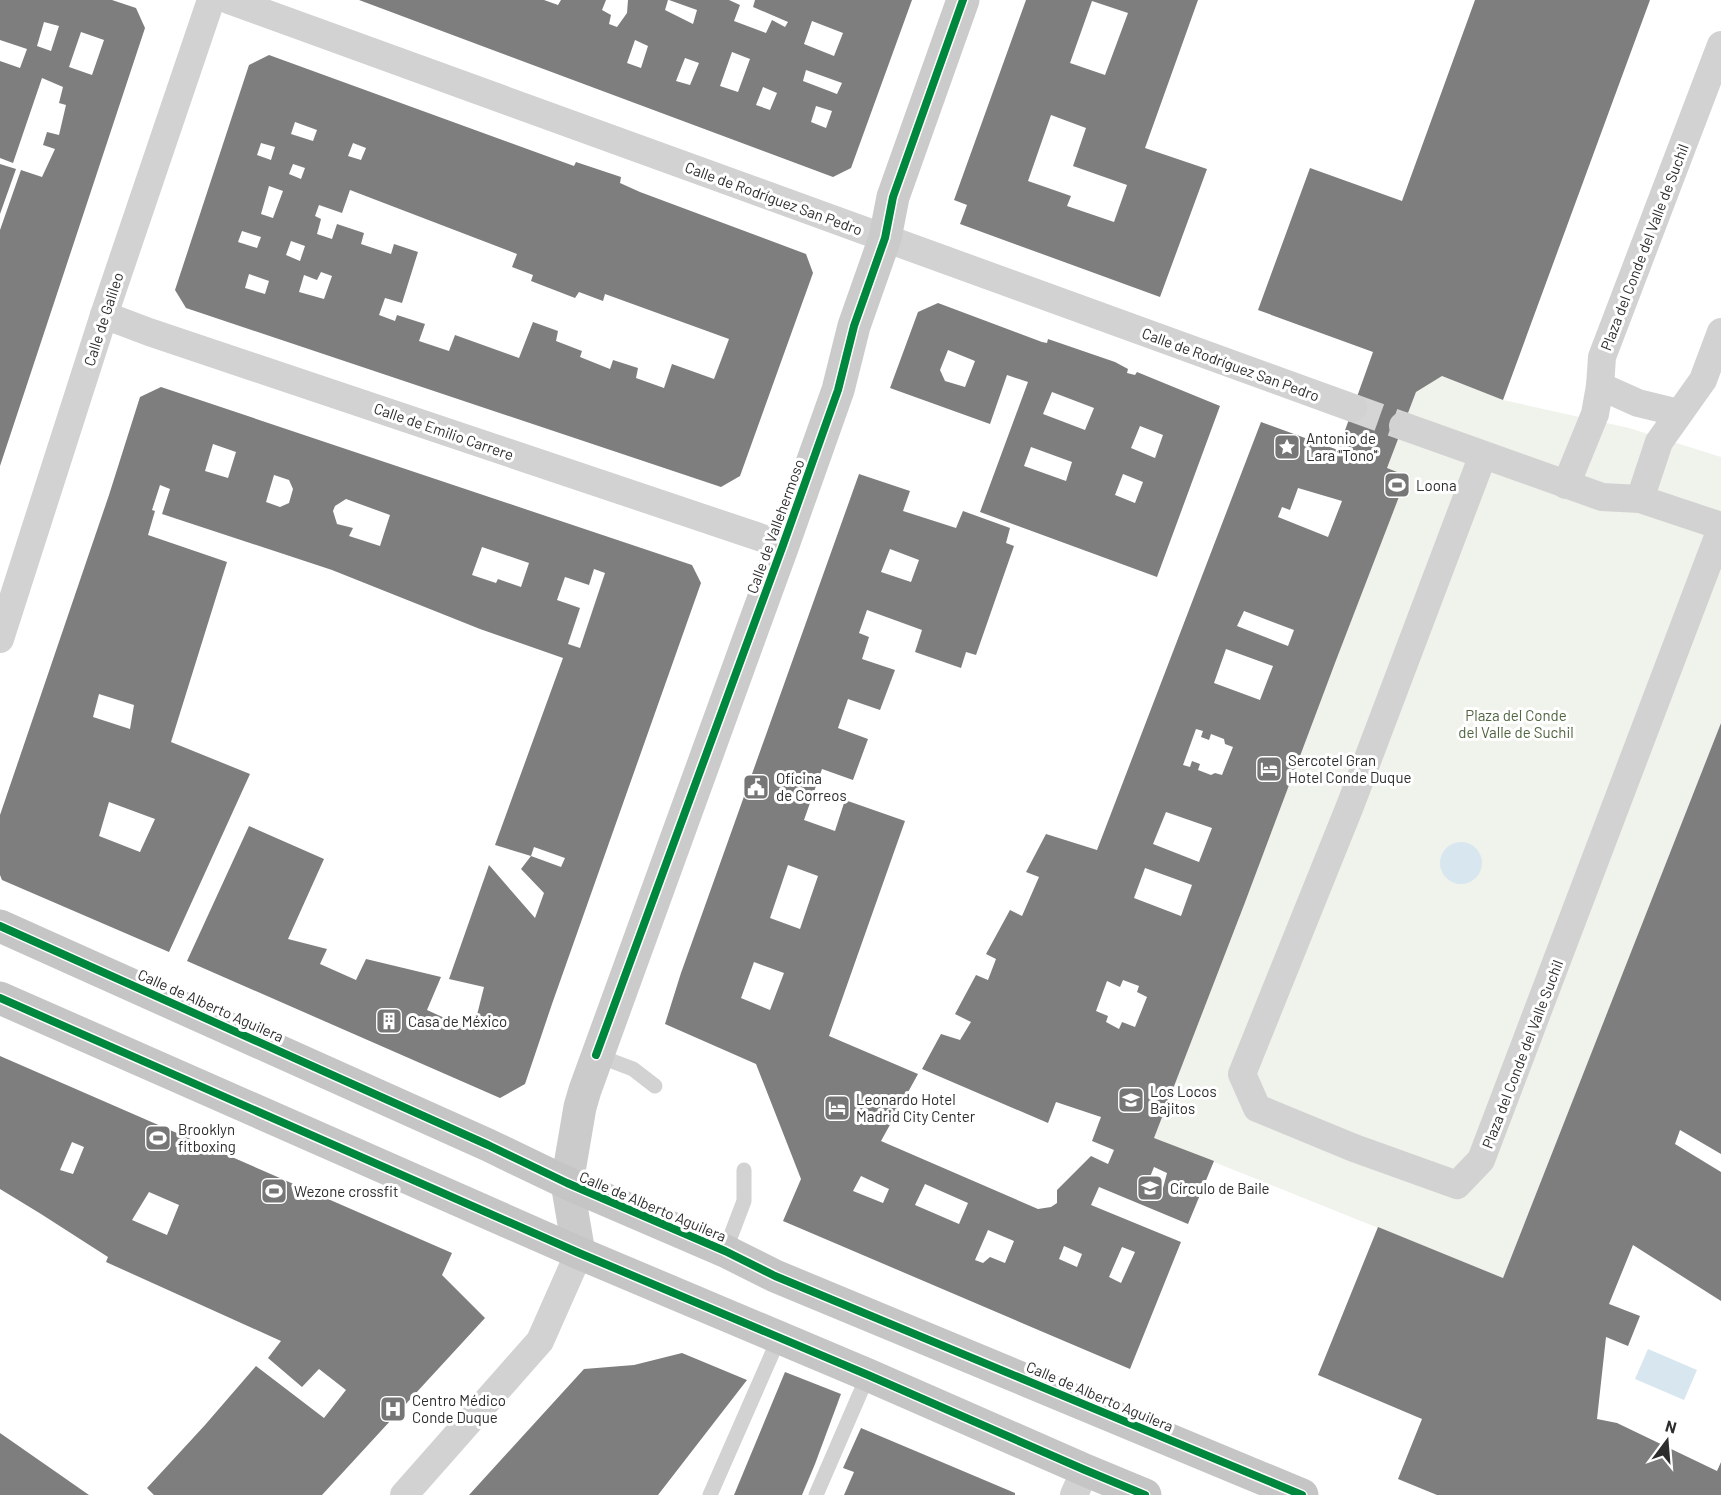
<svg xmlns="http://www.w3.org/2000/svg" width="1721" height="1495" viewBox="0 0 1721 1495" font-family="Barlow,sans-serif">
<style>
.green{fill:#eff3eb}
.water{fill:#d8e6ef}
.building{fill:#7e7e7e;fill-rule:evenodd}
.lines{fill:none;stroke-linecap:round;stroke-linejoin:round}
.street-tunnel{stroke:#d5d5d5;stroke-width:28;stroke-dasharray:28 14;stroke-linecap:butt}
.lane{stroke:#d2d2d2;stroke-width:15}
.street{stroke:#d2d2d2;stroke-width:28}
.secondary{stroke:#cbcbcb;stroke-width:33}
.primary{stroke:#c5c5c5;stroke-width:33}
.cycleway-casing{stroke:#fff;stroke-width:11}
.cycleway{stroke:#00873e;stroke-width:8}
.labels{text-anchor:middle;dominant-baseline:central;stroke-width:6;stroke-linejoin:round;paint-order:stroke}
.street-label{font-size:15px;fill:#2d2d2d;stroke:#fff}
.poi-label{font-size:15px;fill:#2d2d2d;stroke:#fff;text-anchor:start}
.park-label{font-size:15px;fill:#4f643e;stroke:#fff}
</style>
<rect width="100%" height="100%" fill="#fff"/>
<!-- green -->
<polygon class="green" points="1442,376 1503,400 1629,428 1721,457 1721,723 1503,1278 1154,1138 1244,905 1335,663 1407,476 1387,468 1416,392"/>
<!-- water -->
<g class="water">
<circle cx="1461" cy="863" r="21"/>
<polygon points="1648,1349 1697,1370 1684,1400 1635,1379"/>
</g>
<!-- building -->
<g class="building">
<path d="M 0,0 L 112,0 L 136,8 L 145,28 L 0,466 L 0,230 L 21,170 L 42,177 L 55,149 L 43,145 L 47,132 L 59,135 L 66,105 L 59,103 L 63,87 L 42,78 L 13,163 L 0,158 L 0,61 L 20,68 L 27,49 L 0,40 ZM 44,22 L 59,26 L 51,51 L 37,46 ZM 81,32 L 104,40 L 92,75 L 69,67 Z"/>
<path d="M 359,0 L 544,0 L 558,5 L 561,0 L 606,0 L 602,10 L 611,15 L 609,24 L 617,27 L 627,13 L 628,0 L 668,0 L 665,10 L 693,24 L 697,10 L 669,0 L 729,0 L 740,5 L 734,21 L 766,33 L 772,20 L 785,27 L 788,22 L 753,7 L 755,0 L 912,0 L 851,168 L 833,177 ZM 812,21 L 843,33 L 834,56 L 804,44 ZM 635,40 L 648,46 L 641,68 L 627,63 ZM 732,52 L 750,59 L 738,92 L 720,86 ZM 685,58 L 699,63 L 690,85 L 676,81 ZM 806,70 L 842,83 L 837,94 L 803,81 ZM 763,87 L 777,93 L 770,110 L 756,105 ZM 816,106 L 832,111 L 826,128 L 811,122 Z"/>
<path d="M 1026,0 L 1198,0 L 1145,148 L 1207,169 L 1160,297 L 960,224 L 967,205 L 954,200 ZM 1092,1 L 1128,13 L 1105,75 L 1070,63 ZM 1051,115 L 1086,128 L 1073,166 L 1127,185 L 1114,222 L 1067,206 L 1071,196 L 1028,181 Z"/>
<path d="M 1475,0 L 1650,0 L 1503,400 L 1442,376 L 1416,392 L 1387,468 L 1407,476 L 1335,663 L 1244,905 L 1154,1138 L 1214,1161 L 1188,1224 L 1099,1187 L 1091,1205 L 1181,1242 L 1130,1369 L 783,1221 L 801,1179 L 756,1064 L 665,1024 L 681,973 L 859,474 L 910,491 L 903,511 L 956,528 L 963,511 L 1010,528 L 1006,543 L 1014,546 L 976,655 L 966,652 L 961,668 L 915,652 L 922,630 L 867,610 L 859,633 L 869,637 L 862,659 L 895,670 L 880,710 L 848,699 L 838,728 L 868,739 L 853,780 L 822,769 L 804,820 L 835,831 L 845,800 L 905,821 L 829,1036 L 918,1074 L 881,1141 L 1038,1209 L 1051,1207 L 1057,1203 L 1057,1190 L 1091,1156 L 1108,1164 L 1114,1150 L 1092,1141 L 1101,1117 L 1056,1102 L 1048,1123 L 922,1069 L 941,1034 L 960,1040 L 971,1022 L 955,1014 L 976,975 L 988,980 L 996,959 L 986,954 L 1010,910 L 1022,916 L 1039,877 L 1026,872 L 1046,834 L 1097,850 L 1261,422 L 1338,450 L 1373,352 L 1258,310 L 1310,168 L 1402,201 ZM 1298,488 L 1342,501 L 1328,537 L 1278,517 L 1282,507 L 1290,510 ZM 890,549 L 919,560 L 911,582 L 881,572 ZM 1244,611 L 1294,630 L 1288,646 L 1237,626 ZM 1226,649 L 1273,666 L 1260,700 L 1214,683 ZM 1196,729 L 1203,731 L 1201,737 L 1209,740 L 1211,734 L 1224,739 L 1225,744 L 1233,747 L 1222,775 L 1215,773 L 1211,775 L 1198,770 L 1200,764 L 1192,761 L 1190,767 L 1183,765 ZM 1166,812 L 1212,828 L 1199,862 L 1153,844 ZM 788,865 L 818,876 L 800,929 L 770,918 ZM 1145,868 L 1192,885 L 1181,916 L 1134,898 ZM 754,962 L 784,973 L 770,1010 L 741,998 ZM 1123,980 L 1139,986 L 1137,992 L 1147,997 L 1135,1027 L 1122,1022 L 1119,1029 L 1106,1022 L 1108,1016 L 1096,1011 L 1107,981 L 1120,987 ZM 1154,1167 L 1167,1173 L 1163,1188 L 1148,1182 ZM 861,1176 L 889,1189 L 883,1203 L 853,1191 ZM 925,1184 L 968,1203 L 959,1224 L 915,1205 ZM 988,1230 L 1014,1241 L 1005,1263 L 990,1257 L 983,1263 L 975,1260 ZM 1064,1246 L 1082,1254 L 1077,1267 L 1059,1259 ZM 1122,1247 L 1135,1252 L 1121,1283 L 1109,1277 Z"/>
<path d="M 269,55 L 574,166 L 576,162 L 621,177 L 620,183 L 640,192 L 806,254 L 813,273 L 740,476 L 721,487 L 186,308 L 175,290 L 249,65 ZM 295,122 L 317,130 L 313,141 L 291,134 ZM 261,143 L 275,147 L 271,160 L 257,155 ZM 353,143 L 366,148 L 361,160 L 348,156 ZM 293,164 L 305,168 L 301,179 L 289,174 ZM 269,186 L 283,191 L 273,218 L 261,214 ZM 350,190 L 517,254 L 512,267 L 533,275 L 531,281 L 575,298 L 579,292 L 603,301 L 605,294 L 729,339 L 714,379 L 672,364 L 664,388 L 636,378 L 638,368 L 613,360 L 610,369 L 580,357 L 582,351 L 556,341 L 558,331 L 533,322 L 519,358 L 455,335 L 449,351 L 419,341 L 425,324 L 397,315 L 395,321 L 379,315 L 385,298 L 402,303 L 418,252 L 394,244 L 391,254 L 361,244 L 364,233 L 337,224 L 332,239 L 317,234 L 321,219 L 315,216 L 319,205 L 342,213 ZM 242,231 L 261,237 L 257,248 L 238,242 ZM 291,241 L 305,246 L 300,261 L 286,255 ZM 321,272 L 332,276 L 324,299 L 299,292 L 304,275 L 317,280 ZM 249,274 L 269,281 L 265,294 L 245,288 Z"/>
<polygon points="0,164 16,169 0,214"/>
<path d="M 938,303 L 1042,342 L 1047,343 L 1048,339 L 1115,362 L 1128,369 L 1127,373 L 1135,375 L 1137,372 L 1220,406 L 1157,577 L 980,512 L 1028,382 L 1007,375 L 990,424 L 890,388 L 918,312 ZM 948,350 L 975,361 L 965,387 L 945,381 L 940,370 ZM 1052,392 L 1094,408 L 1085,430 L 1043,414 ZM 1140,426 L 1163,435 L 1155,458 L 1131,448 ZM 1031,447 L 1072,462 L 1066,481 L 1024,466 ZM 1123,474 L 1143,482 L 1135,503 L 1115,495 Z"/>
<path d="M 161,387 L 692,565 L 701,583 L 552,1004 L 525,1084 L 500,1098 L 187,961 L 249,826 L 324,859 L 288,939 L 327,949 L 320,964 L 356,980 L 366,959 L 441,977 L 427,1010 L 460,1025 L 463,1017 L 477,1015 L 484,987 L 449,979 L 489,865 L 535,918 L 544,893 L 521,869 L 531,856 L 561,867 L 565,858 L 534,847 L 531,856 L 495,845 L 563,658 L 480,629 L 332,570 L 162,514 L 170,489 L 160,485 L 152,510 L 155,511 L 148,535 L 227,562 L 171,742 L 250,774 L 169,952 L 2,880 L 0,875 L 0,815 L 109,495 L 140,397 ZM 213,444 L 236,452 L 228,478 L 205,471 ZM 274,475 L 289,480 L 293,489 L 289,503 L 280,507 L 266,502 ZM 346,499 L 390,515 L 380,546 L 349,536 L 353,528 L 337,524 L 333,511 L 335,506 ZM 482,547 L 529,563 L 521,587 L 498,579 L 496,583 L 472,575 ZM 594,569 L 605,573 L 580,648 L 568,644 L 580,608 L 557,600 L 565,577 L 589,585 ZM 99,694 L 134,705 L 130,729 L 93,717 ZM 109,802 L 155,819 L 140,852 L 99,836 Z"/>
<polygon points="1721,723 1721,1154 1680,1130 1675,1144 1721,1172 1721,1301 1633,1245 1609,1304 1640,1316 1628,1346 1606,1337 1597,1419 1617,1423 1717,1471 1721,1462 1721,1495 1437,1495 1398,1479 1422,1419 1318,1375 1378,1227 1503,1278"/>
<path d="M 0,1056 L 452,1253 L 442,1275 L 485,1318 L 322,1495 L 154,1495 L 147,1488 L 205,1425 L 256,1366 L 324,1418 L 346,1390 L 319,1369 L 302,1387 L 268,1358 L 281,1341 L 106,1262 L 108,1257 L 41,1214 L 0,1189 ZM 72,1142 L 84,1147 L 73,1174 L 60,1170 ZM 149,1192 L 179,1205 L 167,1235 L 132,1220 Z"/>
<polygon points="682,1353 747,1380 658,1495 469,1495 584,1369 634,1365"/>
<polygon points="785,1372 841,1394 815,1464 802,1495 734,1495"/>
<polygon points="861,1428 1015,1493 1015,1495 844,1495 854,1472 843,1468"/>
<polygon points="0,1433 89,1495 0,1495"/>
</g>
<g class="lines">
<!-- street-tunnel -->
<polyline class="street-tunnel" points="1353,408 1403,426"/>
<!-- lane -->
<g class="lane">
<polyline points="596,1055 633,1069 655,1086"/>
<polyline points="725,1251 744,1201 744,1170"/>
<polyline points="710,1495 779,1338"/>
<polyline points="816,1495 868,1375"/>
</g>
<!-- street -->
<g class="street">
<polyline points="229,0 1353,408"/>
<polyline points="104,315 149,332 783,545"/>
<polyline points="1600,386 1638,403 1679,413"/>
<polyline points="1403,426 1602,497 1640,499 1721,526"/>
<polyline points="1483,455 1350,806 1242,1074 1257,1108 1354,1148 1457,1185 1481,1160 1721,529"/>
<polyline points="1566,485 1595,414 1600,386 1602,357 1721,45"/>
<polyline points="1640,499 1659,442 1703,380 1721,332"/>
<polyline points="0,639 104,315 211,0"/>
<polyline points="404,1495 540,1341 579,1253"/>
<polyline points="1074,1495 1085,1470"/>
</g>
<!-- secondary -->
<polyline class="secondary" points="579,1253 567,1183 580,1107 585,1090 783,545 838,390 854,326 885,238 893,197 963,0"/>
<!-- primary -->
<g class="primary">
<polyline points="0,926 488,1145 567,1183 725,1251 775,1276 1302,1495"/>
<polyline points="0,998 579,1253 868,1375 1085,1470 1145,1495"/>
</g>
<defs>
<g id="cycleway">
<polyline points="0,926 488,1145 567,1183 725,1251 775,1276 1302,1495"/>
<polyline points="0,998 579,1253 868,1375 1085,1470 1145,1495"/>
<polyline points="596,1055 783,545 838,390 854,326 885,238 893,197 963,0"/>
</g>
</defs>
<!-- cycleway casing -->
<use href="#cycleway" class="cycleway-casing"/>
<!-- cycleway -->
<use href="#cycleway" class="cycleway"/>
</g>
<!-- icons -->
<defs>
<symbol id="sight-square" viewBox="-11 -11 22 22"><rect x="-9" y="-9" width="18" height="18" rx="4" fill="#767676" stroke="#fff"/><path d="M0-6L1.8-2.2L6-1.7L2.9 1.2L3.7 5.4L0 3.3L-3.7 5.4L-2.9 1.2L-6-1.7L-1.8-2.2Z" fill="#fff"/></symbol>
<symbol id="stadium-square" viewBox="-11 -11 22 22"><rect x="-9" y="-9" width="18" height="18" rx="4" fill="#767676" stroke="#fff"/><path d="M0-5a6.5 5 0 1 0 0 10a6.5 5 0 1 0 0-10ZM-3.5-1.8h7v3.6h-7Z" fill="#fff"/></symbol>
<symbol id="hotel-square" viewBox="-11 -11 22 22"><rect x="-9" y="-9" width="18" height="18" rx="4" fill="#767676" stroke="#fff"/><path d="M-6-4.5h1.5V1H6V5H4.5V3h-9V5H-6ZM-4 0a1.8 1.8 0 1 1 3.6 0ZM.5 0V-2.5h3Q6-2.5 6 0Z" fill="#fff"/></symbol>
<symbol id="civic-square" viewBox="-11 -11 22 22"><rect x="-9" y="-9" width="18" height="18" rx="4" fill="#767676" stroke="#fff"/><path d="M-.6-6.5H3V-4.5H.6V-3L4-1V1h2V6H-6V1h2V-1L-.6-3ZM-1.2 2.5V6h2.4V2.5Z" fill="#fff"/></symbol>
<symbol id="building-square" viewBox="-11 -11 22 22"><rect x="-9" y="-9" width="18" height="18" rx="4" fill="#767676" stroke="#fff"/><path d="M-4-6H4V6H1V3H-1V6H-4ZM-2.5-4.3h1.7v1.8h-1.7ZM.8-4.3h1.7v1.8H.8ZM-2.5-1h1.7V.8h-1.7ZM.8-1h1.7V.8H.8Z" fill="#fff"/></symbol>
<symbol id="school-square" viewBox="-11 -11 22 22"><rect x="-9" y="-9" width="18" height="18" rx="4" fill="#767676" stroke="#fff"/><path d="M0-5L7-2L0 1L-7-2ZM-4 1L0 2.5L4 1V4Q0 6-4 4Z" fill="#fff"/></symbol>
<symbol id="university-square" viewBox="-11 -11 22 22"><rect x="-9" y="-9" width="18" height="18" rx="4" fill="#767676" stroke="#fff"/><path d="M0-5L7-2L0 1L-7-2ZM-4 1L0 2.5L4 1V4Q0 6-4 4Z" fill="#fff"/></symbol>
<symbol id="hospital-square" viewBox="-11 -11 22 22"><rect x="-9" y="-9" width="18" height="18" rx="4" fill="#767676" stroke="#fff"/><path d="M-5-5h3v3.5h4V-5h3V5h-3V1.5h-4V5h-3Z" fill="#fff"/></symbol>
</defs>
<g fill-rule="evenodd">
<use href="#sight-square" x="1272" y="432" width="30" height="30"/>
<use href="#stadium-square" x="1382" y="470" width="30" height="30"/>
<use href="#hotel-square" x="1254" y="754" width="30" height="30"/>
<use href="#civic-square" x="741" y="772" width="30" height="30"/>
<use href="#building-square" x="374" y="1006" width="30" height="30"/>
<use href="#school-square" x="1116" y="1085" width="30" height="30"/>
<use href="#hotel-square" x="822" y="1093" width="30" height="30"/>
<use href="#stadium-square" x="143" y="1123" width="30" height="30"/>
<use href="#university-square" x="1135" y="1173" width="30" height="30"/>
<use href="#stadium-square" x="259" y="1176" width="30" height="30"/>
<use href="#hospital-square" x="378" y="1394" width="30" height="30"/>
</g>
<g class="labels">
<!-- street labels -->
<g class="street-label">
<text transform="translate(774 198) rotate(20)">Calle de Rodríguez San Pedro</text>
<text transform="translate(1644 247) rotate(-69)">Plaza del Conde del Valle de Suchil</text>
<text transform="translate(103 319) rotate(-72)">Calle de Galileo</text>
<text transform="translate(1231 364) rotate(20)">Calle de Rodríguez San Pedro</text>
<text transform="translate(444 431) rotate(19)">Calle de Emilio Carrere</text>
<text transform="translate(775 526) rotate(-70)">Calle de Vallehermoso</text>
<text transform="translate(211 1005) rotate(24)">Calle de Alberto Aguilera</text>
<text transform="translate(1522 1054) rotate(-69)">Plaza del Conde del Valle Suchil</text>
<text transform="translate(653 1206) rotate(23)">Calle de Alberto Aguilera</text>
<text transform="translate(1100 1396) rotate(23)">Calle de Alberto Aguilera</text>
</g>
<!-- poi labels -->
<g class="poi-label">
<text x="1306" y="438">Antonio de<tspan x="1306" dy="17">Lara "Tono"</tspan></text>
<text x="1416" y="485">Loona</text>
<text x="1288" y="760">Sercotel Gran<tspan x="1288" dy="17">Hotel Conde Duque</tspan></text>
<text x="776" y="778">Oficina<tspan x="776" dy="17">de Correos</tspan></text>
<text x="408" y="1021">Casa de México</text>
<text x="1150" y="1091">Los Locos<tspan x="1150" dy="17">Bajitos</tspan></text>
<text x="856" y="1099">Leonardo Hotel<tspan x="856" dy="17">Madrid City Center</tspan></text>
<text x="178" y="1129">Brooklyn<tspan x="178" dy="17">fitboxing</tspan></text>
<text x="1170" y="1188">Círculo de Baile</text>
<text x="294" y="1191">Wezone crossfit</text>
<text x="412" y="1400">Centro Médico<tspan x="412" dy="17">Conde Duque</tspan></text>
</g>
<!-- park labels -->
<g class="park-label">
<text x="1516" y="715">Plaza del Conde<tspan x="1516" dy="17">del Valle de Suchil</tspan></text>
</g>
</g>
<!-- north arrow -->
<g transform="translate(1667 1441) rotate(16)" stroke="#ffffff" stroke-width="4.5" paint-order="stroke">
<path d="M0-4.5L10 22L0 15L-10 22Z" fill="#2d2d2d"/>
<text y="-9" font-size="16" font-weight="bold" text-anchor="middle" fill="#2d2d2d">N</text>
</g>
</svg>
